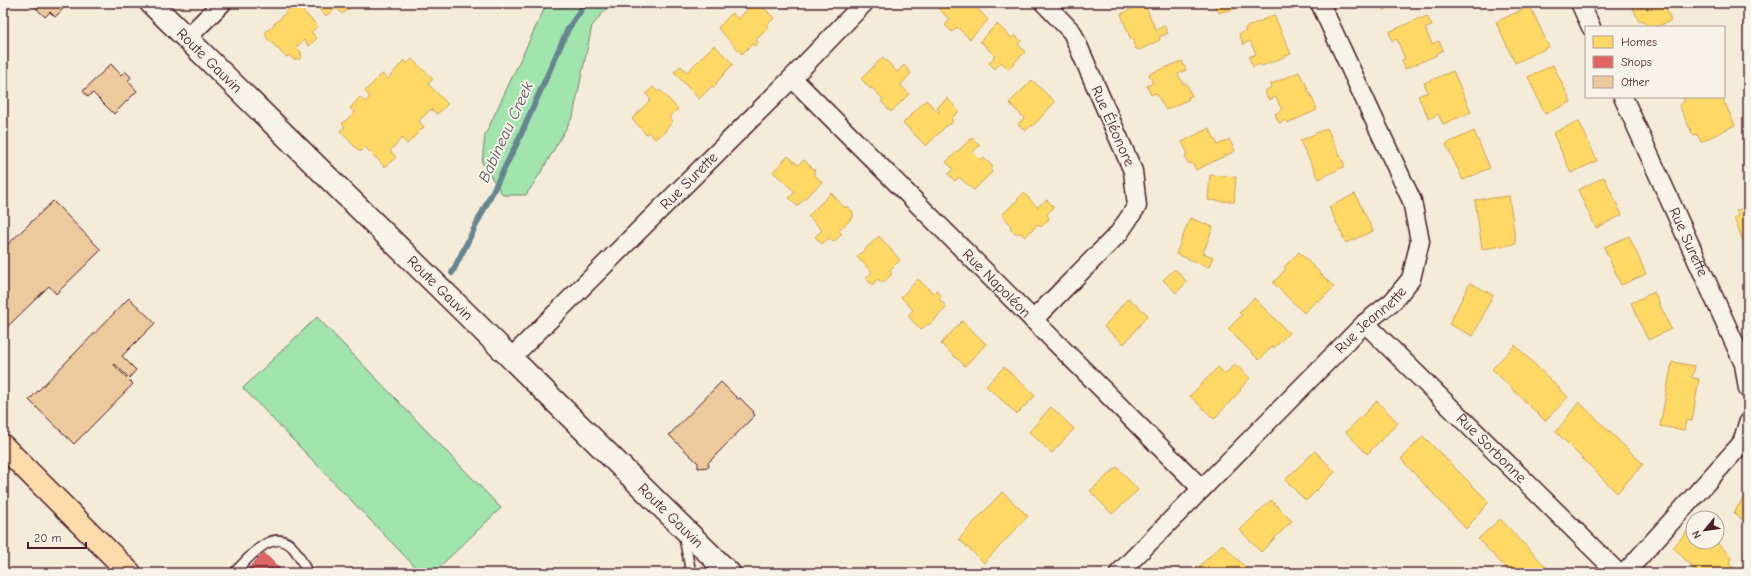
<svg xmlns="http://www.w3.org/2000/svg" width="1751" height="576" viewBox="0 0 1751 576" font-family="'Comic Neue',sans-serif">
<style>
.green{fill:#a1e4ae;stroke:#76826c}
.homes{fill:#ffd966;stroke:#c9a154}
.shops{fill:#e06666;stroke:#b35154}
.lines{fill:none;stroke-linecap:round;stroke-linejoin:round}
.stream{stroke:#66868f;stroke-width:6}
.building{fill:#edc99e;stroke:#4a1f2b}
.lane-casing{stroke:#4a1f2b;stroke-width:12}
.street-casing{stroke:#4a1f2b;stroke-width:21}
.secondary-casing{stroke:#4a1f2b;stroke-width:25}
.primary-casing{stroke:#4a1f2b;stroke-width:25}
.lane{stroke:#f7f3e8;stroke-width:9}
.street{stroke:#f7f3e8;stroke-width:18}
.secondary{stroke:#f7f3e8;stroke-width:22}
.primary{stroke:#fedbac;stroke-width:22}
.labels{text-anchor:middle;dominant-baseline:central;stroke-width:4;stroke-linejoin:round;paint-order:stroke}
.street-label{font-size:15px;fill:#4a1f2b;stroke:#f7f3e8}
.water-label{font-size:16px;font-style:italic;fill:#58525d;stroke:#f7f3e8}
</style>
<rect width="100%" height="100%" fill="#f5ebd9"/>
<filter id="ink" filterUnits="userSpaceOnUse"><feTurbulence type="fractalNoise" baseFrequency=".025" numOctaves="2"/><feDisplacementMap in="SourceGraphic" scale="8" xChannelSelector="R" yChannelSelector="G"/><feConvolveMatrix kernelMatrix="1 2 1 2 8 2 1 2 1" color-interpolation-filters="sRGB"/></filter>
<g filter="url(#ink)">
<!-- green -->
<g class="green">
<polygon points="547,3 611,3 592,26 573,116 543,169 526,195 503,195 482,163 485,135"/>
<polygon points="317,317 501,508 433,573 421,573 243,388"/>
</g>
<!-- homes -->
<g class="homes">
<polygon points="314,3 356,3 342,14 337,8 325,16"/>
<polygon points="754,3 759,3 774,18 766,26 768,28 756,40 758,42 755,46 752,44 742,54 718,28 732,13 738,19"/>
<polygon points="782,3 792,3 787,8"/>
<polygon points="933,3 973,3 988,20 970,39 957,27 952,32 945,25 950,20"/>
<polygon points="1144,3 1156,30 1164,26 1168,33 1159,37 1160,40 1139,50 1135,48 1133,42 1134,39 1131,40 1121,14"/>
<polygon points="1246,3 1228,12 1227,10 1219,13 1214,4"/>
<polygon points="1380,3 1400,3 1384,10"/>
<polygon points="1631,3 1664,3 1671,21 1655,27 1647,27 1643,20 1639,22"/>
<polygon points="293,4 295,6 296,4 318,26 311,32 317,38 309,46 304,40 296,47 302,53 300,54 302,56 299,60 297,58 294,60 289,55 286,57 266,37 267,35 265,33 272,26 272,27 274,24 280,19"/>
<polygon points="1530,6 1549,47 1515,63 1496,22"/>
<polygon points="1274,15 1291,54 1262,66 1260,64 1253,67 1249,57 1256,54 1250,41 1243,44 1239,34 1246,31 1245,28"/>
<polygon points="1427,16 1432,26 1425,28 1432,44 1439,41 1443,50 1436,54 1437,55 1405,69 1402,60 1405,59 1397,39 1392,41 1389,32 1420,18 1420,19"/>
<polygon points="997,24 1012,38 1015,35 1021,41 1018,44 1025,52 1008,69 1001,62 995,69 989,63 995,56 980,41"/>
<polygon points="714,45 733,64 716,83 717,84 713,87 712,86 699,99 674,72 681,66 687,72"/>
<polygon points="883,57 897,72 904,65 911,73 901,85 909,94 891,112 881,101 883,99 872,88 871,89 861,79"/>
<polygon points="412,59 433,79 428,84 448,104 437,114 431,109 419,121 424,127 407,144 402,138 390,151 396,157 385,167 365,147 360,152 340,131 345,127 342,124 355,112 350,108 360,97 365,102 370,97 365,91 382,74 388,79 404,60 407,64"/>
<polygon points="1182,61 1186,70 1178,74 1183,84 1186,83 1192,96 1188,97 1189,99 1166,110 1156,93 1151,95 1147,86 1153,83 1149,74"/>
<polygon points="1553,65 1571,102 1545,114 1528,77"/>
<polygon points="1453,71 1471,112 1443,124 1438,114 1429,119 1418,96 1428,92 1424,83"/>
<polygon points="1299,72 1304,82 1305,82 1309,93 1310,93 1317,110 1288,123 1286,120 1279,123 1275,114 1282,110 1276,97 1269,100 1264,91 1272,87 1271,84"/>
<polygon points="1032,80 1055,102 1033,126 1032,125 1025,131 1018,124 1024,118 1009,103"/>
<polygon points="653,87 658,92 660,90 678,109 669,117 673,121 666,129 666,131 655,139 648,132 646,134 632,119 651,99 646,94"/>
<polygon points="1685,97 1722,97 1735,125 1701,142 1697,134 1693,135 1679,105 1685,101 1683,98"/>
<polygon points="947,98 959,111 951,119 953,121 950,125 948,124 926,146 903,123 926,100 939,113 940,111 937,108"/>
<polygon points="1579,121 1597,161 1571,173 1553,133"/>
<polygon points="1209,128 1218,145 1229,139 1235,151 1196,170 1193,164 1188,163 1185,157 1187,152 1182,142"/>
<polygon points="1327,128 1345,166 1319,179 1300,141"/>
<polygon points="1474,131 1490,168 1463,180 1446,144"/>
<polygon points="972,138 980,145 973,152 981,160 984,158 993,167 991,170 992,172 974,190 959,177 955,181 948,174 953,169 946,162"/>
<polygon points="788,156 798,165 804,160 815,171 813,173 822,182 797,206 789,198 795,192 773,172"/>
<polygon points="1210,175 1236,177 1234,202 1208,200"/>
<polygon points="1604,177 1622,215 1596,228 1578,190"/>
<polygon points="831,193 844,207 848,207 853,212 853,217 839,231 842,234 833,242 829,238 822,244 815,237 822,230 808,216"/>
<polygon points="1024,193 1037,207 1047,200 1054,207 1047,214 1049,219 1041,227 1038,224 1025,237 1021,233 1015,233 1011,229 1010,224 1002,215"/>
<polygon points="1355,194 1373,231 1346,243 1329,207"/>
<polygon points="1509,196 1516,244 1482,249 1475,200"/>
<polygon points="1748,205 1748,247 1746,248 1734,218 1739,215 1736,211"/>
<polygon points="1190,218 1213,227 1203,253 1213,257 1209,267 1176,254"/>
<polygon points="879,236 900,260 889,271 892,274 882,283 878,279 872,285 866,278 872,272 857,257"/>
<polygon points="1629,236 1646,274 1621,285 1604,247"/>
<polygon points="1299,252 1334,287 1319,302 1317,300 1304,313 1273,283 1286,269 1284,267"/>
<polygon points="1175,269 1187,282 1176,293 1163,280"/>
<polygon points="918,279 933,293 936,290 941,295 939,299 947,307 929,325 927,324 921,330 908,316 913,310 901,297"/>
<polygon points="1470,283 1493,295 1473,336 1449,324"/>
<polygon points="1654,292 1671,329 1648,340 1631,303"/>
<polygon points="1128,298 1148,315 1124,344 1104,327"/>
<polygon points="1254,298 1289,333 1274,348 1273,346 1259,360 1228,329 1242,315 1239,313"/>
<polygon points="962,321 986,344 965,366 941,344"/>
<polygon points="1515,345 1568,397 1545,421 1492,369"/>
<polygon points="1672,362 1695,366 1692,378 1699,379 1692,421 1686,420 1684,430 1660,426"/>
<polygon points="1235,364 1250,378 1240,389 1241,390 1214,419 1190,396 1218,367 1225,374"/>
<polygon points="1004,367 1035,396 1017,414 986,386"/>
<polygon points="1377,401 1398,423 1367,454 1346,432"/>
<polygon points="1579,402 1643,464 1617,493 1556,432"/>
<polygon points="1051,407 1074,429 1052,453 1029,432"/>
<polygon points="1423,436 1489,502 1466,529 1401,459"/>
<polygon points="1315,451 1335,472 1306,501 1285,480"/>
<polygon points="1117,467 1138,490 1112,514 1090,491"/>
<polygon points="1748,490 1748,524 1734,513"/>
<polygon points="1002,492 1028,516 984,563 959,539"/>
<polygon points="1271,500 1292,521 1261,552 1240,530"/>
<polygon points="1500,519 1548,569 1545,573 1511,573 1478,539"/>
<polygon points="1693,525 1693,542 1716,542 1731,556 1729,564 1740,573 1698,573 1673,547"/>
<polygon points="1222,544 1251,573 1193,573"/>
</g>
<!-- shops -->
<polygon class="shops" points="264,553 284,573 244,573"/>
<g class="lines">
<!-- stream -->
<polyline class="stream" points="452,273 517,143 568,29 586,3"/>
</g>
<!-- building -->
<g class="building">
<polygon points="37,3 69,3 55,17 50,12 45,17 34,6"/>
<polygon points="111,64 121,75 125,71 131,77 128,81 137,91 114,114 93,93 88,97 83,91"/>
<polygon points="53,201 101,250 56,294 49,286 3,331 3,249"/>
<polygon points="129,298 155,323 122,356 136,370 129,378 115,364 114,365 133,384 74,444 29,400"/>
<polygon points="721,382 738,399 740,398 754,412 753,413 755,415 708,463 709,467 698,468 698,463 669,435"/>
</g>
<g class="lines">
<defs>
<g id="lane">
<polyline points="683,533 691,573"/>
<path d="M 234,573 C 248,559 274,524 294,549 C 300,556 303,565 308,573"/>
</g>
<g id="street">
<polyline points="1580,3 1591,27"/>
<polyline points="187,38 222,3"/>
<path id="s1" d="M 792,78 L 1202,489"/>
<path id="s2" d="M 1623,97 L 1744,364 L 1748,389"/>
<polyline points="1033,320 1119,233 1137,206 1133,171 1072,32 1044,3"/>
<path id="s3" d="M 1365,323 L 1618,573"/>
<path id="s4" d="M 511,358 L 792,78 L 864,3"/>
<path id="s5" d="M 1119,573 L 1365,323 L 1393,301 L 1411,279 L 1420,241 L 1412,201 L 1320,3"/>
<polyline points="1625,573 1742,443 1748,423"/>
</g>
<g id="secondary">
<path id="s6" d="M 151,3 L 729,573"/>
</g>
<polyline id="primary" points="3,446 130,573"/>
</defs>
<!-- lane casing -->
<use href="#lane" class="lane-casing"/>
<!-- street casing -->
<use href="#street" class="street-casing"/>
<!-- secondary casing -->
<use href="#secondary" class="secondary-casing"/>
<!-- primary casing -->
<use href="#primary" class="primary-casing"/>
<!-- lane -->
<use href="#lane" class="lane"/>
<!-- street -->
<use href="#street" class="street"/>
<!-- secondary -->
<use href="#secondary" class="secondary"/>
<!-- primary -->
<use href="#primary" class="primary"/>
</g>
</g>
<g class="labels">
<!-- street labels -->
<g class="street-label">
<text stroke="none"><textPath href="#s6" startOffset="82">Route Gauvin</textPath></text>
<text transform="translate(1113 126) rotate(66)">Rue Éléonore</text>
<text stroke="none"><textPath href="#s4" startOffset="251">Rue Surette</textPath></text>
<text stroke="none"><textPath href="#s2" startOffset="159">Rue Surette</textPath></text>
<text stroke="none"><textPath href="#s1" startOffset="290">Rue Napoléon</textPath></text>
<text stroke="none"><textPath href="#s6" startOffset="406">Route Gauvin</textPath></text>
<text stroke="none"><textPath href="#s5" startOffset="357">Rue Jeannette</textPath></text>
<text stroke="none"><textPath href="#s3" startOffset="178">Rue Sorbonne</textPath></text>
<text stroke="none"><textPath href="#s6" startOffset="730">Route Gauvin</textPath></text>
</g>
<!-- water labels -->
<g class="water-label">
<text transform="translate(506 132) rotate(-65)">Babineau Creek</text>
</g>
</g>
<!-- margin -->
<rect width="1751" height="576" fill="none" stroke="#f7f3e8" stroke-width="16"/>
<rect x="8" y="8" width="1735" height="560" fill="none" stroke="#4a1f2b" stroke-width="1.5" filter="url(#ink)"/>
<!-- legend -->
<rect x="1585" y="26" width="140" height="72" fill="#f7f3e8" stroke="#b29e9c"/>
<rect x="1593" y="36" width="20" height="12" fill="#ffd966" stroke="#b29e9c"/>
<text x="1621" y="46" font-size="12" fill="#4a1f2b">Homes</text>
<rect x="1593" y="56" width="20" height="12" fill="#e06666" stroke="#b29e9c"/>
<text x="1621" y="66" font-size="12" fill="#4a1f2b">Shops</text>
<rect x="1593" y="76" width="20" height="12" fill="#edc99e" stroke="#b29e9c"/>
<text x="1621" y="86" font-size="12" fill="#4a1f2b">Other</text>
<!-- north arrow -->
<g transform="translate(1705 530) rotate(241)"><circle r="19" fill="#f7f3e8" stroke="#b29e9c"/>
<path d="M0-3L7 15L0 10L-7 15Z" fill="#4a1f2b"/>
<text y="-6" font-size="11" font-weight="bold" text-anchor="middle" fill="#4a1f2b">N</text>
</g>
<!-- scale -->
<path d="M28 542v6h58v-6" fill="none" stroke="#4a1f2b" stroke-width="2"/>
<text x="34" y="542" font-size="12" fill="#4a1f2b" stroke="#f7f3e8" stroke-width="3" paint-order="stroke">20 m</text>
</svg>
